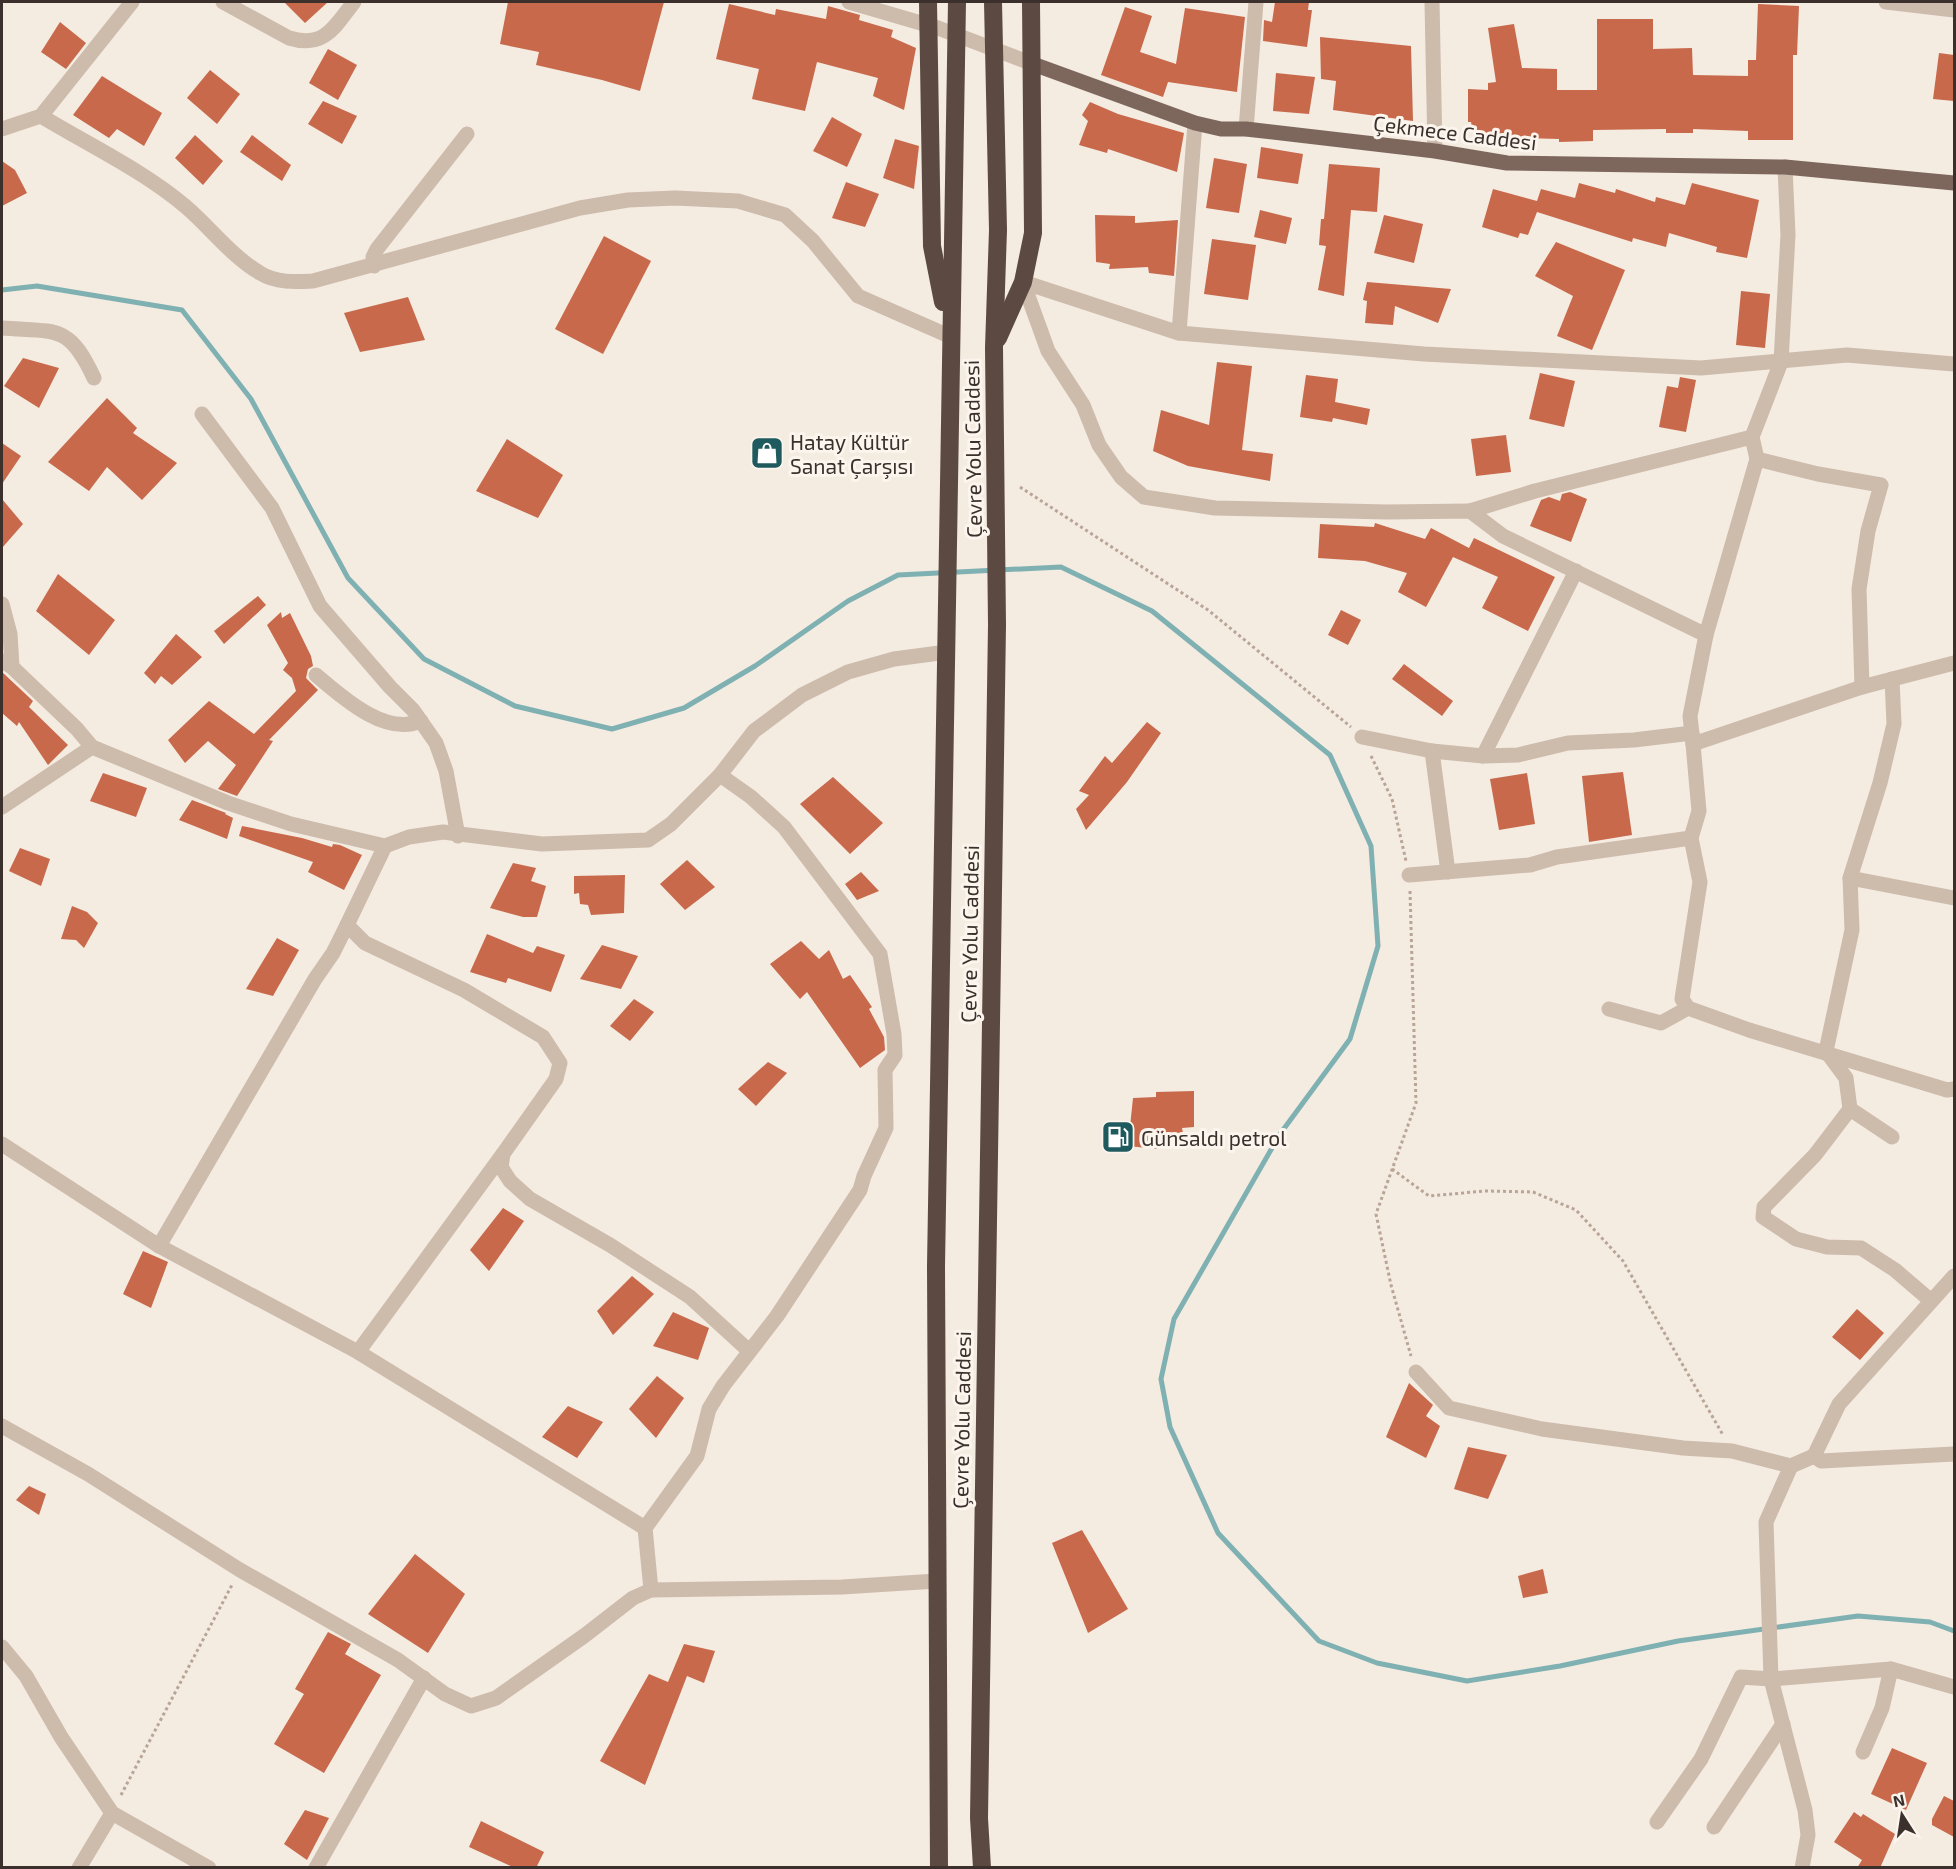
<svg xmlns="http://www.w3.org/2000/svg" width="1956" height="1869" viewBox="0 0 1956 1869" font-family="'Exo 2',sans-serif">
<style>
.lines{fill:none;stroke-linecap:round;stroke-linejoin:round}
.stream{stroke:#7fb0b2;stroke-width:5}
.building{fill:#c8694b}
.path{stroke:#b9a596;stroke-width:3;stroke-dasharray:3 3;stroke-linecap:butt}
.minor{stroke:#cdbbac;stroke-width:15}
.major{stroke:#7d675c;stroke-width:15}
.highway{stroke:#5c4a42;stroke-width:18}
.labels{text-anchor:middle;dominant-baseline:central;stroke-width:6;stroke-linejoin:round;paint-order:stroke}
.street-label{font-size:21px;fill:#3b302b;stroke:#fbf5ee}
.poi-label{font-size:21px;fill:#3b302b;stroke:#fbf5ee;text-anchor:start}
</style>
<rect width="100%" height="100%" fill="#f4ebe1"/>
<g class="lines">
<!-- stream -->
<polyline class="stream" points="2,290 37,286 182,310 251,399 348,578 424,659 515,706 612,729 684,708 755,666 848,601 898,575 1061,567 1152,611 1330,755 1371,846 1378,946 1350,1039 1280,1134 1174,1319 1161,1379 1170,1427 1218,1533 1319,1641 1377,1663 1467,1681 1560,1666 1678,1641 1858,1616 1930,1622 1954,1631"/>
</g>
<!-- building -->
<g class="building">
<polygon points="284,2 328,2 305,23"/>
<polygon points="508,2 664,2 640,91 602,80 536,65 539,52 500,44"/>
<polygon points="1275,2 1309,2 1308,10 1312,10 1307,47 1263,41 1264,20 1272,22"/>
<polygon points="729,4 775,15 776,9 826,19 828,6 860,15 859,20 893,30 891,37 916,48 904,110 873,96 878,78 817,62 805,111 752,99 759,69 716,59"/>
<polygon points="1758,4 1799,6 1797,55 1793,55 1793,140 1748,140 1748,131 1693,129 1693,133 1666,133 1666,129 1593,130 1593,141 1559,142 1559,139 1490,137 1490,134 1474,137 1471,122 1468,122 1468,89 1488,90 1488,83 1496,82 1488,28 1514,24 1522,68 1557,69 1557,90 1597,90 1597,19 1653,19 1653,49 1692,48 1693,75 1748,76 1748,60 1756,60"/>
<polygon points="1125,7 1152,16 1140,52 1176,64 1185,8 1245,17 1237,92 1168,82 1163,97 1101,75"/>
<polygon points="60,22 86,43 66,69 41,52"/>
<polygon points="1320,37 1411,46 1413,121 1333,110 1336,81 1321,79"/>
<polygon points="328,49 357,65 338,100 309,83"/>
<polygon points="1939,53 1954,55 1954,101 1933,99"/>
<polygon points="210,70 240,94 217,124 187,98"/>
<polygon points="1276,73 1315,77 1309,114 1273,111"/>
<polygon points="102,76 162,113 144,146 117,129 109,138 73,115"/>
<polygon points="323,101 357,116 342,144 308,124"/>
<polygon points="1090,102 1118,114 1184,133 1177,172 1108,149 1107,153 1079,145 1088,121 1082,115"/>
<polygon points="832,117 862,134 847,167 813,151"/>
<polygon points="195,135 223,161 203,185 175,158"/>
<polygon points="252,135 291,165 282,181 240,152"/>
<polygon points="895,139 919,146 914,189 883,178"/>
<polygon points="1261,147 1303,154 1298,184 1257,178"/>
<polygon points="1214,158 1247,164 1239,213 1206,208"/>
<polygon points="2,161 15,170 27,193 2,206"/>
<polygon points="1329,164 1380,168 1377,212 1351,210 1344,296 1318,290 1326,246 1319,245 1321,219 1324,219"/>
<polygon points="846,182 879,194 865,227 832,218"/>
<polygon points="1579,183 1615,193 1616,189 1655,202 1656,197 1685,205 1692,183 1759,200 1747,258 1716,252 1717,247 1669,233 1666,247 1633,238 1632,242 1537,212 1528,235 1520,233 1518,238 1482,227 1493,189 1537,201 1541,189 1575,198"/>
<polygon points="1260,210 1292,218 1286,244 1254,237"/>
<polygon points="1095,215 1135,216 1135,223 1178,220 1174,276 1149,273 1148,267 1109,269 1110,264 1096,262"/>
<polygon points="1384,215 1423,224 1414,263 1374,253"/>
<polygon points="604,236 651,261 603,354 555,329"/>
<polygon points="1212,239 1256,245 1248,300 1204,294"/>
<polygon points="1556,242 1625,270 1592,350 1557,336 1573,296 1535,276"/>
<polygon points="1367,282 1451,289 1438,323 1395,306 1393,325 1365,323 1367,301 1363,300"/>
<polygon points="1741,291 1770,294 1765,348 1736,345"/>
<polygon points="408,297 425,340 360,352 344,313"/>
<polygon points="23,358 59,368 39,408 4,386"/>
<polygon points="1217,362 1252,366 1242,450 1273,454 1270,481 1188,466 1153,451 1161,410 1209,425"/>
<polygon points="1540,373 1575,381 1564,427 1529,419"/>
<polygon points="1306,375 1338,379 1335,402 1370,409 1367,425 1333,418 1332,422 1300,417"/>
<polygon points="1680,377 1696,380 1686,432 1659,427 1667,386 1678,388"/>
<polygon points="107,398 137,428 133,433 177,463 142,500 107,467 89,491 48,462"/>
<polygon points="1506,435 1511,472 1476,476 1471,439"/>
<polygon points="507,439 563,475 538,518 476,491"/>
<polygon points="2,443 21,456 2,484"/>
<polygon points="1570,492 1587,499 1571,542 1530,526 1541,500 1549,497 1560,501 1562,494"/>
<polygon points="2,499 23,524 2,548"/>
<polygon points="1375,523 1425,539 1431,528 1469,548 1474,538 1555,577 1528,631 1482,608 1498,577 1453,557 1426,607 1398,592 1407,573 1365,561 1318,558 1320,524 1374,527"/>
<polygon points="58,574 115,620 89,655 36,611"/>
<polygon points="258,596 266,605 224,644 214,631"/>
<polygon points="1341,610 1361,620 1348,645 1328,635"/>
<polygon points="281,612 282,618 290,613 311,656 313,666 308,669 306,678 318,690 269,740 273,741 237,796 218,789 236,765 208,741 185,763 168,740 209,701 254,734 296,691 292,678 283,670 288,663 267,625"/>
<polygon points="176,634 202,657 172,685 161,676 155,684 144,673"/>
<polygon points="1404,664 1453,701 1442,716 1392,679"/>
<polygon points="2,672 33,701 29,707 68,745 48,765 19,722 17,726 2,713"/>
<polygon points="1147,722 1161,733 1127,782 1086,830 1076,809 1089,795 1079,791 1105,756 1112,763"/>
<polygon points="1623,772 1632,835 1589,842 1582,776"/>
<polygon points="103,773 147,788 136,817 90,801"/>
<polygon points="1527,773 1535,824 1499,830 1490,779"/>
<polygon points="833,777 883,823 850,854 800,804"/>
<polygon points="192,800 226,813 225,814 233,818 227,839 179,820"/>
<polygon points="242,826 302,838 332,847 333,844 340,845 362,855 344,890 308,872 313,862 239,836"/>
<polygon points="20,848 50,859 41,886 9,871"/>
<polygon points="687,860 715,887 685,910 660,884"/>
<polygon points="513,863 536,868 531,881 546,886 537,917 523,917 490,908"/>
<polygon points="861,872 879,891 857,900 845,884"/>
<polygon points="625,875 624,913 591,915 588,905 580,904 579,893 574,894 574,876"/>
<polygon points="72,906 87,912 98,923 84,948 76,940 61,939"/>
<polygon points="487,934 533,953 537,946 565,955 551,992 508,978 506,983 470,972"/>
<polygon points="277,938 299,950 273,996 246,989"/>
<polygon points="801,941 819,959 829,950 843,979 850,975 872,1007 869,1009 884,1037 885,1050 860,1068 807,992 800,999 770,964"/>
<polygon points="602,945 638,956 621,989 580,979"/>
<polygon points="634,999 654,1012 630,1041 610,1026"/>
<polygon points="768,1062 787,1073 756,1106 738,1089"/>
<polygon points="1194,1091 1194,1127 1182,1128 1185,1143 1159,1141 1157,1149 1128,1146 1133,1098 1156,1097 1156,1092"/>
<polygon points="503,1208 524,1221 489,1271 470,1250"/>
<polygon points="143,1251 168,1262 151,1308 123,1294"/>
<polygon points="632,1276 654,1294 613,1335 597,1311"/>
<polygon points="1857,1309 1884,1333 1860,1360 1832,1337"/>
<polygon points="673,1312 709,1328 698,1360 653,1346"/>
<polygon points="657,1376 684,1398 656,1438 629,1409"/>
<polygon points="1409,1383 1433,1405 1426,1416 1440,1426 1426,1458 1386,1437"/>
<polygon points="568,1406 603,1422 577,1458 542,1437"/>
<polygon points="1468,1447 1507,1455 1488,1499 1454,1489"/>
<polygon points="29,1486 46,1494 39,1515 16,1500"/>
<polygon points="1082,1530 1128,1609 1088,1633 1052,1543"/>
<polygon points="415,1554 465,1594 428,1653 368,1614"/>
<polygon points="1543,1569 1548,1593 1523,1598 1518,1576"/>
<polygon points="328,1632 351,1644 345,1654 381,1675 324,1773 274,1744 304,1694 295,1689"/>
<polygon points="684,1644 715,1651 704,1683 687,1676 645,1785 600,1761 649,1674 668,1682"/>
<polygon points="1892,1748 1927,1763 1906,1810 1871,1794"/>
<polygon points="1944,1796 1954,1801 1954,1837 1932,1825 1932,1819"/>
<polygon points="305,1810 329,1818 307,1860 284,1844"/>
<polygon points="1854,1812 1861,1817 1863,1814 1895,1834 1880,1868 1857,1868 1862,1860 1834,1842"/>
<polygon points="481,1821 544,1852 536,1868 515,1868 469,1847"/>
</g>
<g class="lines">
<!-- path -->
<g class="path">
<polyline points="1020,487 1208,610 1351,727"/>
<polyline points="1371,756 1392,799 1406,861"/>
<polyline points="1410,891 1416,1103 1376,1214 1391,1285 1411,1356"/>
<polyline points="1392,1169 1429,1196 1485,1191 1533,1192 1576,1210 1623,1261 1723,1435"/>
<polyline points="121,1795 233,1583"/>
</g>
<!-- minor -->
<g class="minor">
<path d="M 223,2 L 289,38 C 325,49 335,26 354,2"/>
<polyline points="849,2 938,28 1033,64"/>
<polyline points="1432,2 1435,151"/>
<polyline points="1886,2 1954,10"/>
<path d="M 41,116 C 89,145 142,170 185,206 C 210,227 231,256 260,273 C 276,283 295,282 313,281 L 580,208 L 628,200 L 675,198 L 738,201 L 785,215 L 813,241 L 858,296 L 949,336"/>
<polyline points="1195,123 1179,333 1424,354 1701,368 1847,355 1954,364"/>
<polyline points="2,129 41,116 132,2"/>
<polyline points="1246,129 1256,2"/>
<polyline points="374,266 373,257 377,249 467,134"/>
<polyline points="1023,282 1048,351 1083,405 1099,445 1121,477 1144,497 1215,508 1387,512 1470,511 1503,536 1706,635"/>
<polyline points="1023,282 1179,333"/>
<path d="M 2,328 C 57,332 69,324 94,378"/>
<polyline points="202,414 272,508 320,606 390,687 413,710 436,743 446,771 458,836"/>
<polyline points="1757,459 1818,474 1881,485 1868,531 1859,589 1862,687"/>
<polyline points="1470,511 1535,491 1752,437"/>
<polyline points="2,604 10,634 12,667"/>
<polyline points="2,661 12,667 77,729 92,747 228,803 291,824 385,846 409,837 443,832 542,844 648,840 671,824 720,775 754,731 802,695 848,672 894,659 947,652"/>
<polyline points="1954,663 1862,687 1693,744 1699,811 1691,838 1700,882 1682,999 1688,1008 1749,1030 1947,1090 1954,1089"/>
<path d="M 316,675 C 341,696 385,737 421,721"/>
<polyline points="1362,737 1432,751 1483,756 1518,755 1568,743 1634,740 1692,733"/>
<polyline points="1693,744 1690,716 1706,635 1757,459 1752,437 1781,362 1788,235 1785,167"/>
<polyline points="1432,751 1448,872"/>
<polyline points="1483,756 1576,571"/>
<polyline points="2,807 92,747"/>
<polyline points="385,846 347,925 365,943 464,990 543,1037 560,1063 556,1079 503,1154 501,1167 510,1181 530,1199 610,1245 690,1297 748,1350"/>
<polyline points="1409,875 1530,865 1557,857 1691,838"/>
<polyline points="1850,878 1880,783 1894,724 1892,679"/>
<polyline points="1609,1009 1661,1023 1688,1008"/>
<polyline points="1850,1109 1815,1155 1764,1207 1763,1217 1796,1239 1827,1247 1861,1248 1895,1270 1930,1300"/>
<polyline points="1892,1137 1850,1109 1846,1078 1826,1051 1852,930 1850,878 1954,898"/>
<polyline points="2,1144 159,1246 358,1352 645,1528"/>
<polyline points="159,1246 315,979 333,953 347,925"/>
<polyline points="1954,1276 1839,1404 1814,1456 1821,1461 1954,1454"/>
<polyline points="358,1352 503,1154"/>
<polyline points="1416,1372 1449,1408 1542,1429 1683,1448 1732,1451 1791,1466 1814,1456"/>
<polyline points="2,1426 88,1474 240,1570 398,1660 445,1694 471,1706 496,1698 584,1636 633,1598 651,1590 842,1587 937,1581"/>
<polyline points="1791,1466 1766,1522 1771,1679 1805,1810 1808,1835 1802,1868"/>
<polyline points="651,1590 645,1528 697,1456 709,1409 723,1386 777,1316 860,1190 864,1176 886,1128 885,1070 895,1055 894,1034 880,954 784,827 751,797 720,775"/>
<polyline points="2,1647 26,1676 61,1737 112,1813 209,1868"/>
<polyline points="1863,1752 1882,1708 1891,1669"/>
<polyline points="1657,1822 1701,1759 1741,1677 1771,1679 1891,1669 1954,1687"/>
<polyline points="1714,1827 1783,1724"/>
<polyline points="79,1868 112,1813"/>
<polyline points="316,1868 424,1678"/>
</g>
<!-- major -->
<polyline class="major" points="1033,64 1195,123 1221,129 1246,129 1435,151 1507,163 1785,167 1954,183"/>
<!-- highway -->
<g class="highway">
<polyline points="928,2 932,246 943,302"/>
<polyline points="998,338 1023,282 1033,233 1031,2"/>
<polyline points="939,1868 936,1266 957,2"/>
<polyline points="982,1868 979,1818 997,625 994,348 998,230 993,2"/>
</g>
</g>
<!-- icons -->
<defs>
<symbol id="shop-square" viewBox="-11 -11 22 22"><rect x="-9" y="-9" width="18" height="18" rx="4" fill="#1f5a5e" stroke="#fbf5ee"/><path d="M-5-2.5h2.3a2.7 3.5 0 0 1 5.4 0H5L5.5 6h-11ZM-1.5-2.5h3a1.5 2.3 0 0 0-3 0Z" fill="#fff"/></symbol>
<symbol id="fuel-square" viewBox="-11 -11 22 22"><rect x="-9" y="-9" width="18" height="18" rx="4" fill="#1f5a5e" stroke="#fbf5ee"/><path d="M-5.5-6h7V0h2V4h1.3V-2.5L3-4.5l.8-.8L6-3V5H2.5V1h-1V6h-7ZM-4.2-4.7v3.2H.2V-4.7Z" fill="#fff"/></symbol>
</defs>
<g fill-rule="evenodd">
<use href="#shop-square" x="748" y="434" width="38" height="38"/>
<use href="#fuel-square" x="1099" y="1118" width="38" height="38"/>
</g>
<g class="labels">
<!-- street labels -->
<g class="street-label">
<text transform="translate(1455 132) rotate(7)">Çekmece Caddesi</text>
<text transform="translate(972 449) rotate(-91)">Çevre Yolu Caddesi</text>
<text transform="translate(969 934) rotate(-89)">Çevre Yolu Caddesi</text>
<text transform="translate(961 1420) rotate(-89)">Çevre Yolu Caddesi</text>
</g>
<!-- poi labels -->
<g class="poi-label">
<text x="790" y="441">Hatay Kültür<tspan x="790" dy="24">Sanat Çarşısı</tspan></text>
<text x="1141" y="1137">Günsaldı petrol</text>
</g>
</g>
<!-- border -->
<rect width="1956" height="1869" fill="none" stroke="#3b302b" stroke-width="6"/>
<!-- north arrow -->
<g transform="translate(1902 1815) rotate(348)" stroke="#fbf5ee" stroke-width="4.5" paint-order="stroke">
<path d="M0-4.5L10 22L0 15L-10 22Z" fill="#3b302b"/>
<text y="-9" font-size="16" font-weight="bold" text-anchor="middle" fill="#3b302b">N</text>
</g>
</svg>
